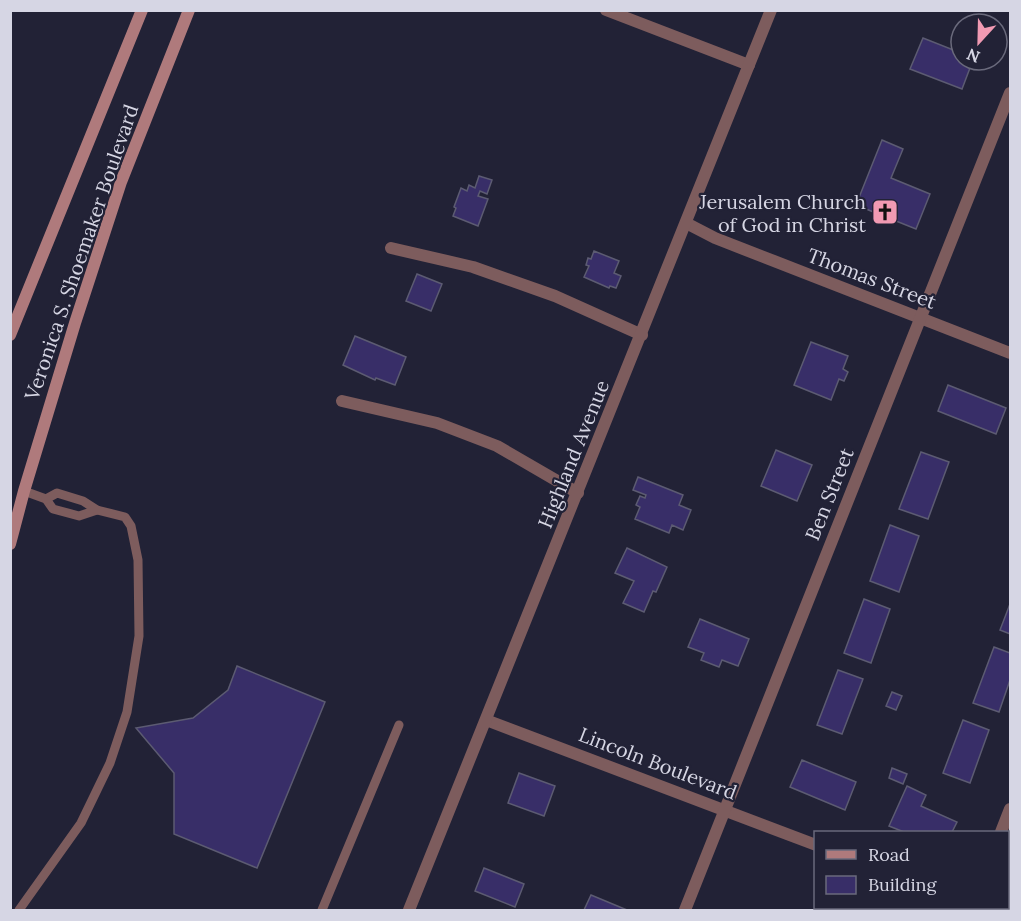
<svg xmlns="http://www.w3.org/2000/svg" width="1021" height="921" viewBox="0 0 1021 921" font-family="Lora,serif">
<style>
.building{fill:#382e68;stroke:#5c5b72;stroke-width:1.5}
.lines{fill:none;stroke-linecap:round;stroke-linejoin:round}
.lane{stroke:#7d5c5d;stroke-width:9}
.street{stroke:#7d5c5d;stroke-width:12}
.secondary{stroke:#af7a7c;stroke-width:12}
.labels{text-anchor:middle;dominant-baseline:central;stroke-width:4.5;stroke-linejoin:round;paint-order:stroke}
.poi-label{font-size:20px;fill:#d6d6e4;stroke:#222236;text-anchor:end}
.street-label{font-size:20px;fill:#d6d6e4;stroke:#222236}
</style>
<rect width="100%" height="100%" fill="#222236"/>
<!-- building -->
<g class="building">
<polygon points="923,38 961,53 961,60 973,60 962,89 910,69"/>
<polygon points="882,140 903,149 891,178 930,194 916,229 856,205"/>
<polygon points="479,176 492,180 487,194 480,191 478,196 488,199 478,226 453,216 456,208 454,207 461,188 467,191 469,185 475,188"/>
<polygon points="594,251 619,261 614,273 621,276 616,288 610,286 609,288 584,277 589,266 586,265 588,258 591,259"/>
<polygon points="417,274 442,284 431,311 406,301"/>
<polygon points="355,336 406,357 395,385 376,378 375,380 343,365"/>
<polygon points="811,342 848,356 843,369 848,372 844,381 839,379 831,400 794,385"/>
<polygon points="948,385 1006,408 996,434 938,411"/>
<polygon points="776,450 812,465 797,501 761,486"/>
<polygon points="921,452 949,462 928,519 899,509"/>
<polygon points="638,477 683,495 679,505 691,510 683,530 672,525 669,533 635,519 640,507 636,505 640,496 645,498 646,495 633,490"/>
<polygon points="890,525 919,536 899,592 870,581"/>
<polygon points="627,548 667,567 656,592 653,591 644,612 623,603 634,581 615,573"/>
<polygon points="864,599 890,609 871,663 844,653"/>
<polygon points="1010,604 1010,634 1000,630"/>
<polygon points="700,619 749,639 738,666 722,660 719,667 701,660 704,653 688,647"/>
<polygon points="994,647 1010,653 1010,680 999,712 973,703"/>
<polygon points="237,666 325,702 257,868 174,834 174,773 136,728 193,718 228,690"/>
<polygon points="838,670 863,679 842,734 817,725"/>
<polygon points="892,692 902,696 896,710 886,706"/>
<polygon points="963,720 989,730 970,783 943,773"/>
<polygon points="802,760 856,782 845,810 790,787"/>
<polygon points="892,768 907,774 903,784 889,778"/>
<polygon points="519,773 555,786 544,816 508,803"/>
<polygon points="907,786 926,795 921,806 957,822 952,832 904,832 889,826"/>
<polygon points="484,868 524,884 515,907 475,891"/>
<polygon points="591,895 627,910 584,910"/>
</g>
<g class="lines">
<!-- lane -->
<g class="lane">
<polyline points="24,491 46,499 53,509 79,516 97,510"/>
<polyline points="19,910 81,823 110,763 127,712 139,636 138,560 131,526 125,517 97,510 83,501 57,493 46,499"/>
<polyline points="322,910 399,725"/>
</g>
<!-- street -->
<g class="street">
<polyline points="606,10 749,65"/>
<polyline points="686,223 715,238 1010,353"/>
<polyline points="391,248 473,267 555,296 642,335"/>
<polyline points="342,401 437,423 497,446 578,493"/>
<polyline points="486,720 816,845"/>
<polyline points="1001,832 1010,809"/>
<polyline points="976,908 983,910"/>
<polyline points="409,910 771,10"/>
<polyline points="685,910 1010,93"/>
</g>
<!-- secondary -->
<g class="secondary">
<polyline points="10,335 142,10"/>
<polyline points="10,544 24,491 75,323 121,182 189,10"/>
</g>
</g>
<!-- icons -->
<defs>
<symbol id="church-square" viewBox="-11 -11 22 22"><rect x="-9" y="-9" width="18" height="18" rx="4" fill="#f19ab3" stroke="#222236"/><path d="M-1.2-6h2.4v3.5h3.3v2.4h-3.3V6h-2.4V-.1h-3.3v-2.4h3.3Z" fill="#111"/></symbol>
</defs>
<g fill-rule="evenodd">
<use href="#church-square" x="870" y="197" width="30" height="30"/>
</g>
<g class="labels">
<!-- poi labels -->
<g class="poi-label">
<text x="866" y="201">Jerusalem Church<tspan x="866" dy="23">of God in Christ</tspan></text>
</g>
<!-- street labels -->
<g class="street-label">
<text transform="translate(81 252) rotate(-71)">Veronica S. Shoemaker Boulevard</text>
<text transform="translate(872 278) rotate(21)">Thomas Street</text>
<text transform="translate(573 454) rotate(-68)">Highland Avenue</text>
<text transform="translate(829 494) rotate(-68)">Ben Street</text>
<text transform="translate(658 763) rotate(21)">Lincoln Boulevard</text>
</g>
</g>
<!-- border -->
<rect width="1021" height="921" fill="none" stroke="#d6d6e4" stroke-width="24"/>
<!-- legend -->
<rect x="814" y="831" width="195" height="78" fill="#222236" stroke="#6a6a7c" stroke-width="1.5"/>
<rect x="826" y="850" width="30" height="9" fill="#af7a7c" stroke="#6a6a7c" stroke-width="1.5"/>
<text x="868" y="861" font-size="18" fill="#d6d6e4">Road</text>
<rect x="826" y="876" width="30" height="18" fill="#382e68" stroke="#6a6a7c" stroke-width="1.5"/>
<text x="868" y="891" font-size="18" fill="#d6d6e4">Building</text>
<!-- north arrow -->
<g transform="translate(979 42) rotate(202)"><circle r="28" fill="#222236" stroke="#6a6a7c" stroke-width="1.5"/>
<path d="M0-4.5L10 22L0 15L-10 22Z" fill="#f19ab3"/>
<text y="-9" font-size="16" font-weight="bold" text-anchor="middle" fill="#d6d6e4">N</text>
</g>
</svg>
